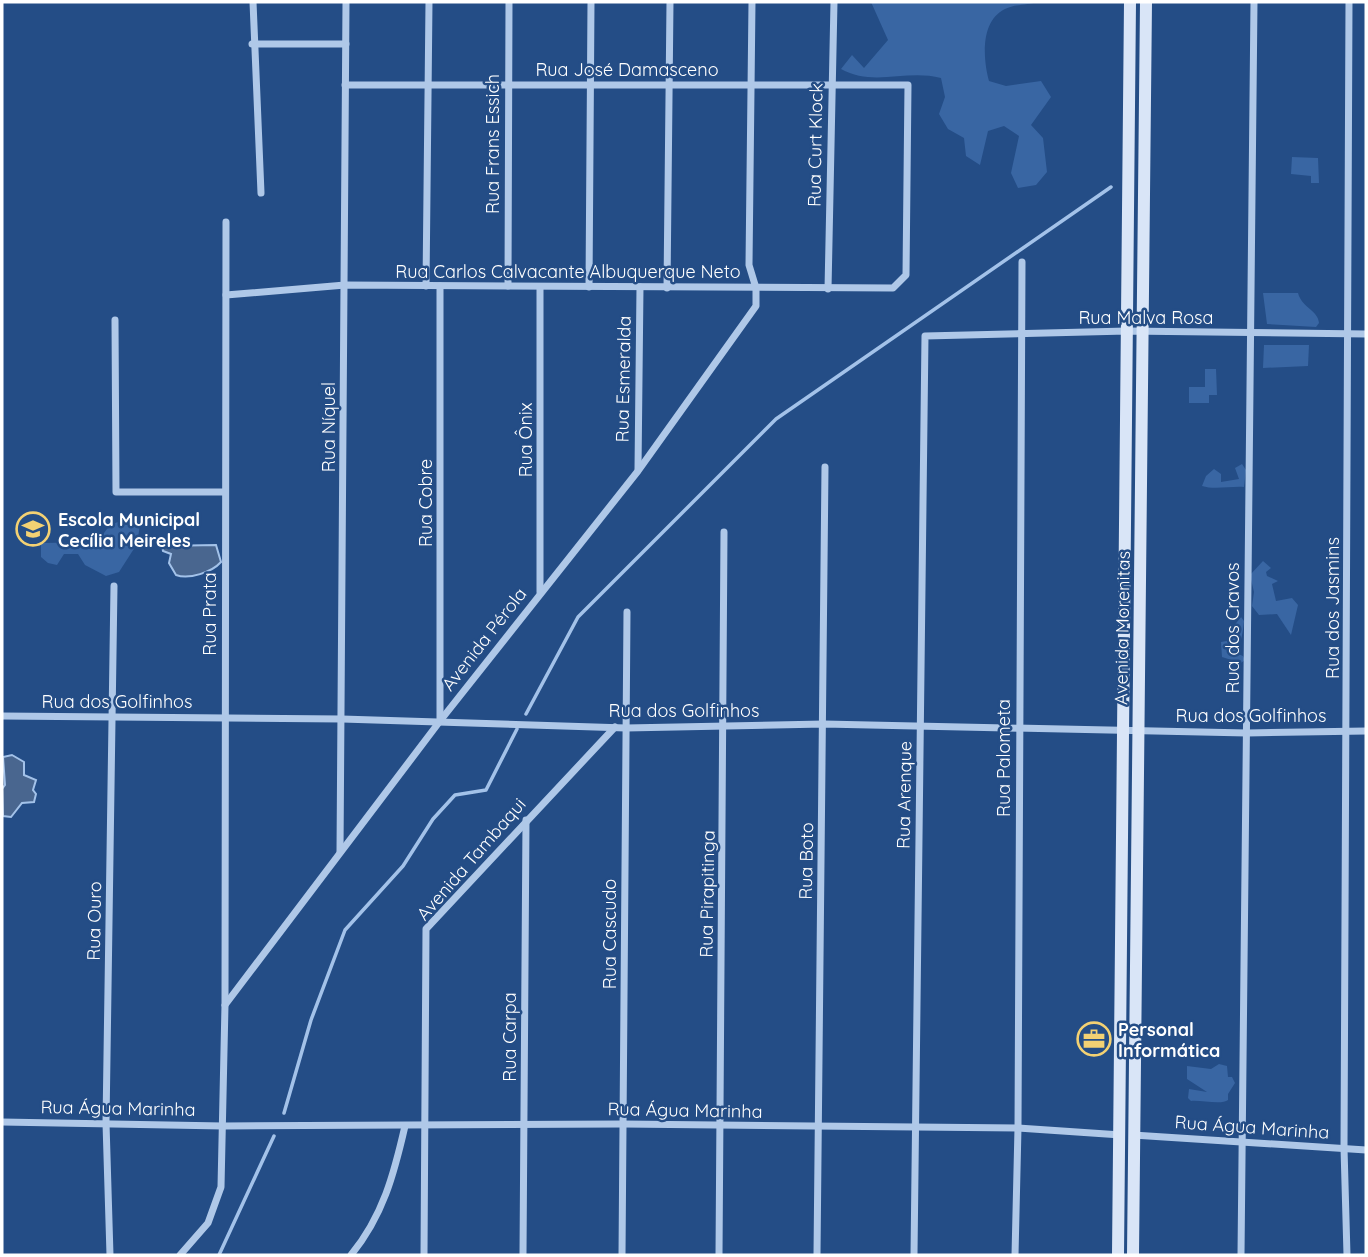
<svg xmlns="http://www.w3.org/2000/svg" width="1368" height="1257" viewBox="0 0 1368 1257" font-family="Quicksand,sans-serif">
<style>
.green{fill:#3966a3}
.water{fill:#49668f;stroke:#a3c2e9;stroke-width:2}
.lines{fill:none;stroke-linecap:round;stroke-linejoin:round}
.stream{stroke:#a3c2e9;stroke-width:3.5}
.street{stroke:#afc8e8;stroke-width:7}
.secondary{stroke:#d9e5f7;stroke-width:12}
.labels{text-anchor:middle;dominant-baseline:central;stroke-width:5;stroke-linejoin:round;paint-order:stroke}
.street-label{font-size:18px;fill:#fff;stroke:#244d86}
.poi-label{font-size:18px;font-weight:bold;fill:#fff;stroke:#244d86;text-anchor:start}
</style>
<rect width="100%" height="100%" fill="#244d86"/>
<!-- green -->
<g class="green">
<path d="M 871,2 L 1037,2 C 1029,5 1015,4 1005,9 C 980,21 983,59 989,81 L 1006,86 L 1041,81 L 1051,97 L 1031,125 L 1043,138 L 1047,172 L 1036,185 L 1018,188 L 1011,173 L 1019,136 L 1004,126 L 988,131 L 980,165 L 966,156 L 964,138 L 948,129 L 939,114 L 945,97 L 941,78 C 906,69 873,87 841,69 L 852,55 L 864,68 L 888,40 Z"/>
<polygon points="1292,157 1318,158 1319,183 1311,183 1311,176 1291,174"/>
<path d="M 1263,293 L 1298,293 C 1302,308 1318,310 1319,323 L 1316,327 L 1267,324 Z"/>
<polygon points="1264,345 1309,345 1308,366 1263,368"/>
<polygon points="1205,369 1216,369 1217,395 1209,395 1209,403 1189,403 1189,387 1205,387"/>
<path d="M 1242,464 L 1246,470 L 1244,487 C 1231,486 1214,490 1202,486 L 1206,476 L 1214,469 L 1221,474 L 1221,482 L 1239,479 L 1235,468 Z"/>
<path d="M 129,519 L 140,525 L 137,544 L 119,572 L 106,576 L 85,565 L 78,554 L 64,554 L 57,565 L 48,563 L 41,557 L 41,543 L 99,542 C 108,525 111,523 129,519 Z"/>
<polygon points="1263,561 1271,568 1266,572 1267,576 1278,581 1272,584 1276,601 1292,598 1298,605 1291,635 1277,614 1259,615 1252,606 1254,592 1250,575"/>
<path d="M 1241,617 L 1244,621 C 1243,633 1241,642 1236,653 L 1243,656 L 1245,660 L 1241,663 L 1222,657 L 1221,642 L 1232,640 L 1233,627 Z"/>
<path d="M 1219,1064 L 1227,1066 L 1228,1077 L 1232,1077 L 1235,1083 L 1228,1094 L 1228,1100 C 1222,1105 1201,1100 1191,1101 L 1188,1098 L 1189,1089 L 1207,1092 L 1187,1079 L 1187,1066 L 1211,1069 Z"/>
</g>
<!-- water -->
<g class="water">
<path d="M 216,545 L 221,562 C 212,572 189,580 176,575 L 169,563 L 171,554 L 163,551 L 162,546 Z"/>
<polygon points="12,755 24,762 24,775 36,780 33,790 36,794 34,802 22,803 11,817 3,816 2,789 5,785 3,757"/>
</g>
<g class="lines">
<!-- stream -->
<g class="stream">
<polyline points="526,714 578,617 776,419 1111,187"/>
<polyline points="284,1113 311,1020 345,930 403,866 433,819 455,795 486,790 517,729"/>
<polyline points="219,1255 274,1136"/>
</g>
<!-- street -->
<g class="street">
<polyline points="253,2 261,193"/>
<polyline points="252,44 346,44"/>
<polyline points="426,286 429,2"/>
<polyline points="508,286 509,2"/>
<polyline points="540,287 540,592"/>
<polyline points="589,287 591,2"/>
<polyline points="667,288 670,2"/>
<polyline points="828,289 834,2"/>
<polyline points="226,295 345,285 893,288 906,275 908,85 345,85"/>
<polyline points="115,320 116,492 225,492"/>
<polyline points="638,469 640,287"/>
<polyline points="2,716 342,719 626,728 824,724 1247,733 1366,731"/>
<polyline points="440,719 440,286"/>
<polyline points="340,852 346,2"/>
<polyline points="225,1005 440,721 638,471 756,306 756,288 749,265 752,2"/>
<polyline points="2,1122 223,1126 623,1124 1018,1128 1121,1135"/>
<polyline points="1133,1135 1366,1150"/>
<polyline points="110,1255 106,1123 114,586"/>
<polyline points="180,1255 208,1223 221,1187 225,1005 226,222"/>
<path d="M 351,1255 C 383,1216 394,1174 405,1126"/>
<polyline points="424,1255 426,929 615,727"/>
<polyline points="523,1255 526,820"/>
<polyline points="622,1255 627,612"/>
<polyline points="719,1255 724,532"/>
<polyline points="817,1255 825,467"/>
<polyline points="914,1255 925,336 1127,331 1366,334"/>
<polyline points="1015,1255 1018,1128 1022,262"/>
<polyline points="1241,1255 1254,2"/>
<polyline points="1347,1255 1344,1148 1349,2"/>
</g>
<!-- secondary -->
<g class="secondary">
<polyline points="1118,1255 1130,2"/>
<polyline points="1133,1255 1146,2"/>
</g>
</g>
<!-- icons -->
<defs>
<symbol id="school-ring" viewBox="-11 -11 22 22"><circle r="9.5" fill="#244d86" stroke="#f3d173" stroke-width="1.5"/><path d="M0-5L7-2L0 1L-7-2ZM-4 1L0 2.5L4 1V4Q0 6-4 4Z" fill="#f3d173"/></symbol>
<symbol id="office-ring" viewBox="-11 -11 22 22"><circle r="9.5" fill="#244d86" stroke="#f3d173" stroke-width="1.5"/><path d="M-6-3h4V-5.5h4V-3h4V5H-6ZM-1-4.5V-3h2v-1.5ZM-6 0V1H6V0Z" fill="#f3d173"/></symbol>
</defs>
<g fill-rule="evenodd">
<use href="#school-ring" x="14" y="510" width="38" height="38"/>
<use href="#office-ring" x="1075" y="1020" width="38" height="38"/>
</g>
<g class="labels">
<!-- street labels -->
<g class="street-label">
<text x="627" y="69">Rua José Damasceno</text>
<text transform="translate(492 144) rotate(-90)">Rua Frans Essich</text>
<text transform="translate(815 145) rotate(-89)">Rua Curt Klock</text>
<text x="568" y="271">Rua Carlos Calvacante Albuquerque Neto</text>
<text x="1146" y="317">Rua Malva Rosa</text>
<text transform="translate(623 379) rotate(-89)">Rua Esmeralda</text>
<text transform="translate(328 427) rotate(-90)">Rua Níquel</text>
<text transform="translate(525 440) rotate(-90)">Rua Ônix</text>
<text transform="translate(425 503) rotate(-90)">Rua Cobre</text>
<text transform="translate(1332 608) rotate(-90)">Rua dos Jasmins</text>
<text transform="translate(209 614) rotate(-90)">Rua Prata</text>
<text transform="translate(1122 628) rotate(-89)">Avenida Morenitas</text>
<text transform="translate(1232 628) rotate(-90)">Rua dos Cravos</text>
<text transform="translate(484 639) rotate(-52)">Avenida Pérola</text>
<text x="117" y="701">Rua dos Golfinhos</text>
<text x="684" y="710">Rua dos Golfinhos</text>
<text x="1251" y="715">Rua dos Golfinhos</text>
<text transform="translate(1003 758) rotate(-90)">Rua Palometa</text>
<text transform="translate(904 795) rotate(-89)">Rua Arenque</text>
<text transform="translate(471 859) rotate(-49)">Avenida Tambaqui</text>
<text transform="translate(806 861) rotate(-89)">Rua Boto</text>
<text transform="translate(707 894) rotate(-89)">Rua Pirapitinga</text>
<text transform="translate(94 921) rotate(-89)">Rua Ouro</text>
<text transform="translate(609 934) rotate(-90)">Rua Cascudo</text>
<text transform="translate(509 1037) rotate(-90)">Rua Carpa</text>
<text transform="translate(118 1108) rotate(1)">Rua Água Marinha</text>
<text transform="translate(685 1110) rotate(1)">Rua Água Marinha</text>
<text transform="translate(1252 1127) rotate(4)">Rua Água Marinha</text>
</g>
<!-- poi labels -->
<g class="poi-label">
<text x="58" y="519">Escola Municipal<tspan x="58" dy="21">Cecília Meireles</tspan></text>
<text x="1118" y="1029">Personal<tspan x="1118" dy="21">Informática</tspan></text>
</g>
</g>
<!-- border -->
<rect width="1368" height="1257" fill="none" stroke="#ffffff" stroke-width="7"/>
</svg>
